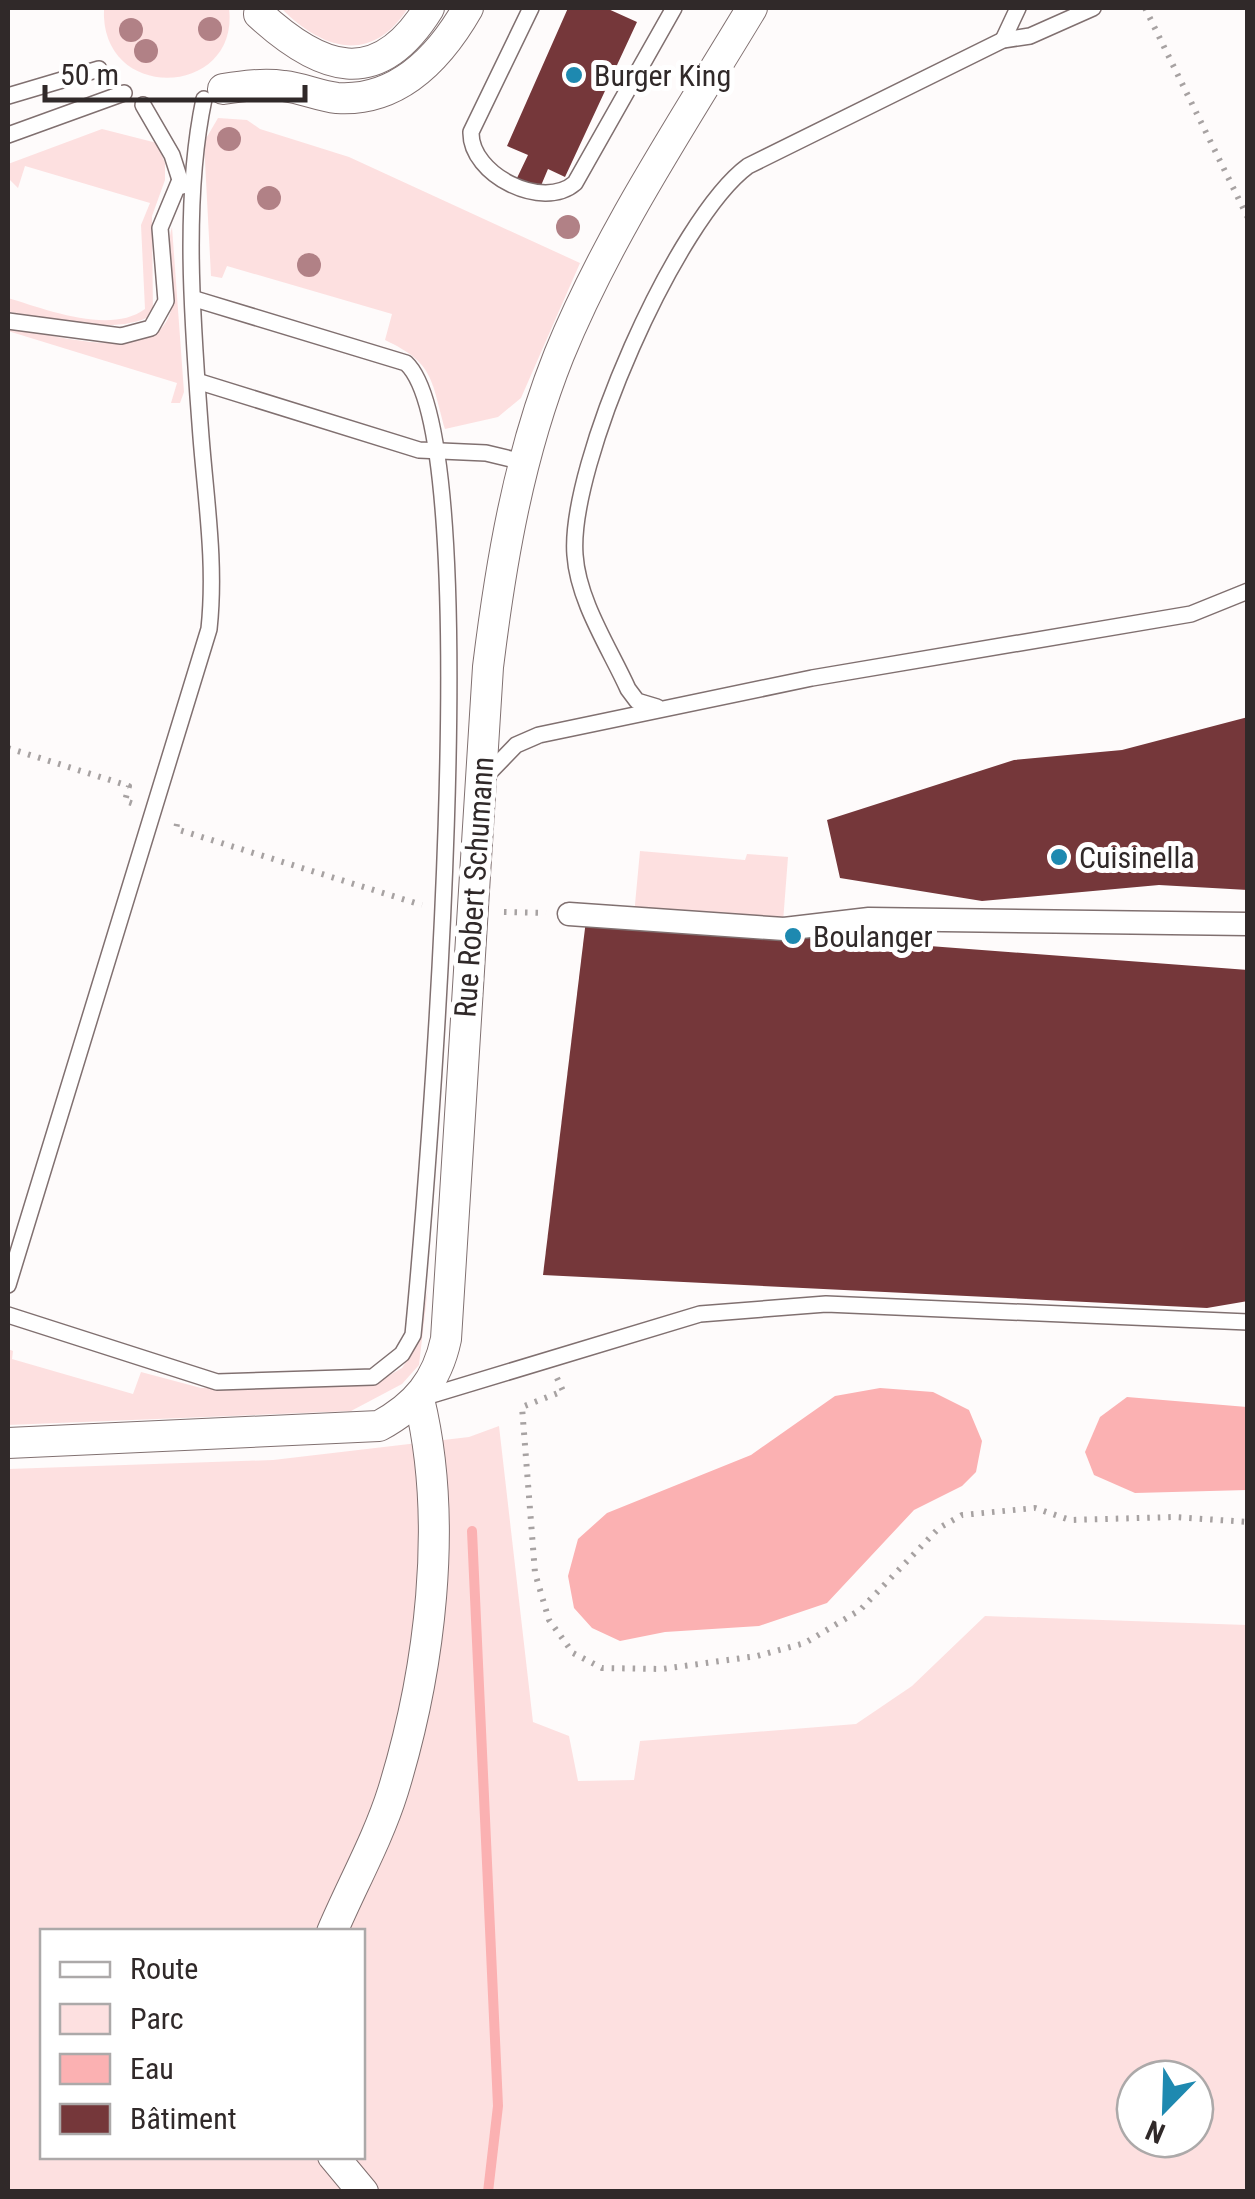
<svg xmlns="http://www.w3.org/2000/svg" width="1255" height="2199" viewBox="0 0 1255 2199" font-family="'Roboto Condensed',sans-serif">
<style>
.green{fill:#fde0e0;fill-rule:evenodd}
.water{fill:#fbb1b2}
.lines{fill:none;stroke-linecap:round;stroke-linejoin:round}
.stream{stroke:#fbb1b2;stroke-width:10}
.building{fill:#75373a}
.service-casing{stroke:#807070;stroke-width:18}
.pedestrian-casing{stroke:#807070;stroke-width:25}
.minor-casing{stroke:#807070;stroke-width:32}
.path{stroke:#a7a2a2;stroke-width:6;stroke-dasharray:2.5 8;stroke-linecap:butt}
.service{stroke:#fff;stroke-width:15}
.pedestrian{stroke:#fff;stroke-width:22}
.minor{stroke:#fff;stroke-width:30}
.tree{fill:#b18186}
.poi-dot{fill:#1e89b0;stroke:#fff;stroke-width:4}
.labels{text-anchor:middle;dominant-baseline:central;stroke-width:10;stroke-linejoin:round;paint-order:stroke}
.poi-label{font-size:30px;fill:#302929;stroke:#fff;text-anchor:start}
.street-label{font-size:30px;fill:#302929;stroke:#fff}
</style>
<rect width="100%" height="100%" fill="#fefbfb"/>
<!-- green -->
<g class="green">
<path d="M 104,8 L 229,8 C 240,98 99,104 104,8 Z"/>
<path d="M 281,8 L 408,8 C 371,66 321,49 281,8 Z"/>
<path d="M 218,118 L 247,120 L 260,129 L 349,157 L 580,263 L 521,398 L 498,417 L 445,429 C 431,379 434,363 385,340 L 392,314 L 227,266 L 222,278 L 211,276 L 204,142 Z"/>
<path d="M 102,129 L 157,143 L 165,163 L 165,180 L 152,216 L 153,315 C 113,337 52,317 8,312 L 8,298 C 45,309 110,335 145,309 L 141,225 L 150,203 L 25,166 L 18,188 L 8,178 L 8,164 Z"/>
<path d="M 172,227 L 184,392 L 180,403 L 171,403 L 177,383 L 8,331 L 8,327 C 51,334 165,370 172,304 C 175,280 165,248 172,227 Z"/>
<polygon points="640,851 745,860 747,854 788,857 783,922 634,915"/>
<polygon points="428,1287 419,1365 402,1384 351,1411 8,1425 8,1349 13,1351 12,1359 133,1394 141,1372 201,1388 376,1383 402,1368 418,1344"/>
<path d="M 499,1426 L 533,1722 L 569,1736 L 578,1781 L 634,1780 L 640,1741 L 856,1724 L 912,1686 L 985,1616 L 1247,1625 L 1247,2191 L 8,2191 L 8,1469 L 273,1460 L 469,1437 ZM 42,1932 L 362,1932 L 362,2156 L 42,2156 ZM 1135,2079 L 1195,2079 L 1195,2139 L 1135,2139 Z"/>
</g>
<!-- water -->
<g class="water">
<polygon points="880,1388 933,1392 969,1410 982,1441 976,1472 962,1486 914,1510 827,1603 759,1626 665,1632 620,1641 592,1628 574,1608 568,1576 578,1539 607,1513 751,1455 835,1396"/>
<polygon points="1127,1397 1247,1407 1247,1490 1135,1493 1094,1475 1085,1452 1100,1417"/>
</g>
<g class="lines">
<!-- stream -->
<polyline class="stream" points="472,1531 498,2106 488,2192"/>
</g>
<!-- building -->
<g class="building">
<polygon points="568,8 606,8 637,22 565,177 548,169 540,188 517,178 528,155 507,146"/>
<polygon points="1248,717 1248,890 1159,885 982,901 840,878 827,820 1014,760 1122,750"/>
<polygon points="586,920 1248,970 1248,1301 1207,1308 543,1275"/>
</g>
<g class="lines">
<defs>
<g id="service">
<path d="M 531,8 L 471,132 C 470,175 543,211 575,183 L 674,8"/>
<polyline points="1003,40 1018,8"/>
<polyline points="8,96 99,69"/>
<polyline points="143,105 172,155 182,186"/>
<polyline points="8,135 124,93"/>
<polyline points="8,321 121,336 151,328 166,301 160,228 180,180"/>
<polyline points="200,382 419,450 486,453 523,462"/>
<path d="M 657,707 L 637,701 L 628,689 C 610,649 578,601 575,555 C 568,466 676,219 748,166 L 1003,40 L 1030,36 L 1093,8"/>
<polyline points="485,777 516,745 539,735 812,678 1191,614 1248,591"/>
<path d="M 8,1285 L 209,629 C 216,564 206,501 201,437 C 193,330 182,203 204,99"/>
<path d="M 8,1315 L 217,1382 L 373,1377 L 402,1354 L 413,1335 C 427,1191 490,441 406,363 L 195,299"/>
<polyline points="422,1398 700,1314 826,1304 1248,1322"/>
</g>
<polyline id="pedestrian" points="569,914 784,929 869,919 1248,924"/>
<g id="minor">
<path d="M 259,14 C 320,70 377,92 429,8"/>
<path d="M 223,89 C 243,86 264,83 284,86 C 302,88 319,96 337,98 C 399,102 440,57 468,8"/>
<path d="M 8,1443 L 379,1426 C 416,1406 437,1381 446,1339 L 488,667 C 501,561 519,455 559,355 C 609,233 684,121 752,8"/>
<path d="M 332,1932 C 352,1885 378,1839 393,1791 C 430,1671 449,1522 419,1399"/>
<polyline points="333,2156 363,2192"/>
</g>
</defs>
<!-- service casing -->
<use href="#service" class="service-casing"/>
<!-- pedestrian casing -->
<use href="#pedestrian" class="pedestrian-casing"/>
<!-- minor casing -->
<use href="#minor" class="minor-casing"/>
<!-- path -->
<g class="path">
<polyline points="1145,8 1248,218"/>
<polyline points="8,748 129,786 125,801 134,804"/>
<polyline points="177,824 176,829 422,905"/>
<polyline points="504,912 546,913"/>
<polyline points="557,1378 563,1391 522,1407 535,1573 549,1620 573,1653 602,1668 662,1669 757,1656 805,1643 860,1610 939,1528 962,1515 1035,1508 1070,1520 1174,1517 1248,1522"/>
</g>
<!-- service -->
<use href="#service" class="service"/>
<!-- pedestrian -->
<use href="#pedestrian" class="pedestrian"/>
<!-- minor -->
<use href="#minor" class="minor"/>
</g>
<!-- trees -->
<g class="tree">
<circle cx="210" cy="29" r="12"/>
<circle cx="131" cy="30" r="12"/>
<circle cx="146" cy="51" r="12"/>
<circle cx="229" cy="139" r="12"/>
<circle cx="269" cy="198" r="12"/>
<circle cx="568" cy="227" r="12"/>
<circle cx="309" cy="265" r="12"/>
</g>
<!-- markers -->
<g class="poi-dot">
<circle cx="574" cy="75" r="10"/>
<circle cx="1059" cy="857" r="10"/>
<circle cx="793" cy="936" r="10"/>
</g>
<g class="labels">
<!-- poi labels -->
<g class="poi-label">
<text x="594" y="75">Burger King</text>
<text x="1079" y="857">Cuisinella</text>
<text x="813" y="936">Boulanger</text>
</g>
<!-- street labels -->
<g class="street-label">
<text transform="translate(474 887) rotate(-86)">Rue Robert Schumann</text>
</g>
</g>
<!-- border -->
<rect width="1255" height="2199" fill="none" stroke="#302929" stroke-width="20"/>
<!-- legend -->
<rect x="40" y="1929" width="325" height="230" fill="#ffffff" stroke="#aca9a9" stroke-width="2.5"/>
<rect x="60" y="1962" width="50" height="15" fill="#ffffff" stroke="#aca9a9" stroke-width="2.5"/>
<text x="130" y="1979" font-size="30" fill="#302929">Route</text>
<rect x="60" y="2004" width="50" height="30" fill="#fde0e0" stroke="#aca9a9" stroke-width="2.5"/>
<text x="130" y="2029" font-size="30" fill="#302929">Parc</text>
<rect x="60" y="2054" width="50" height="30" fill="#fbb1b2" stroke="#aca9a9" stroke-width="2.5"/>
<text x="130" y="2079" font-size="30" fill="#302929">Eau</text>
<rect x="60" y="2104" width="50" height="30" fill="#75373a" stroke="#aca9a9" stroke-width="2.5"/>
<text x="130" y="2129" font-size="30" fill="#302929">Bâtiment</text>
<!-- north arrow -->
<g transform="translate(1165 2109) rotate(203)"><circle r="48" fill="#ffffff" stroke="#aca9a9" stroke-width="2.5"/>
<path d="M0-8L18 38L0 25L-18 38Z" fill="#1e89b0"/>
<text y="-15" font-size="28" font-weight="bold" text-anchor="middle" fill="#302929">N</text>
</g>
<!-- scale -->
<path d="M45 85v15h260v-15" fill="none" stroke="#302929" stroke-width="5"/>
<text x="60" y="85" font-size="30" fill="#302929" stroke="#ffffff" stroke-width="8" paint-order="stroke">50 m</text>
</svg>
